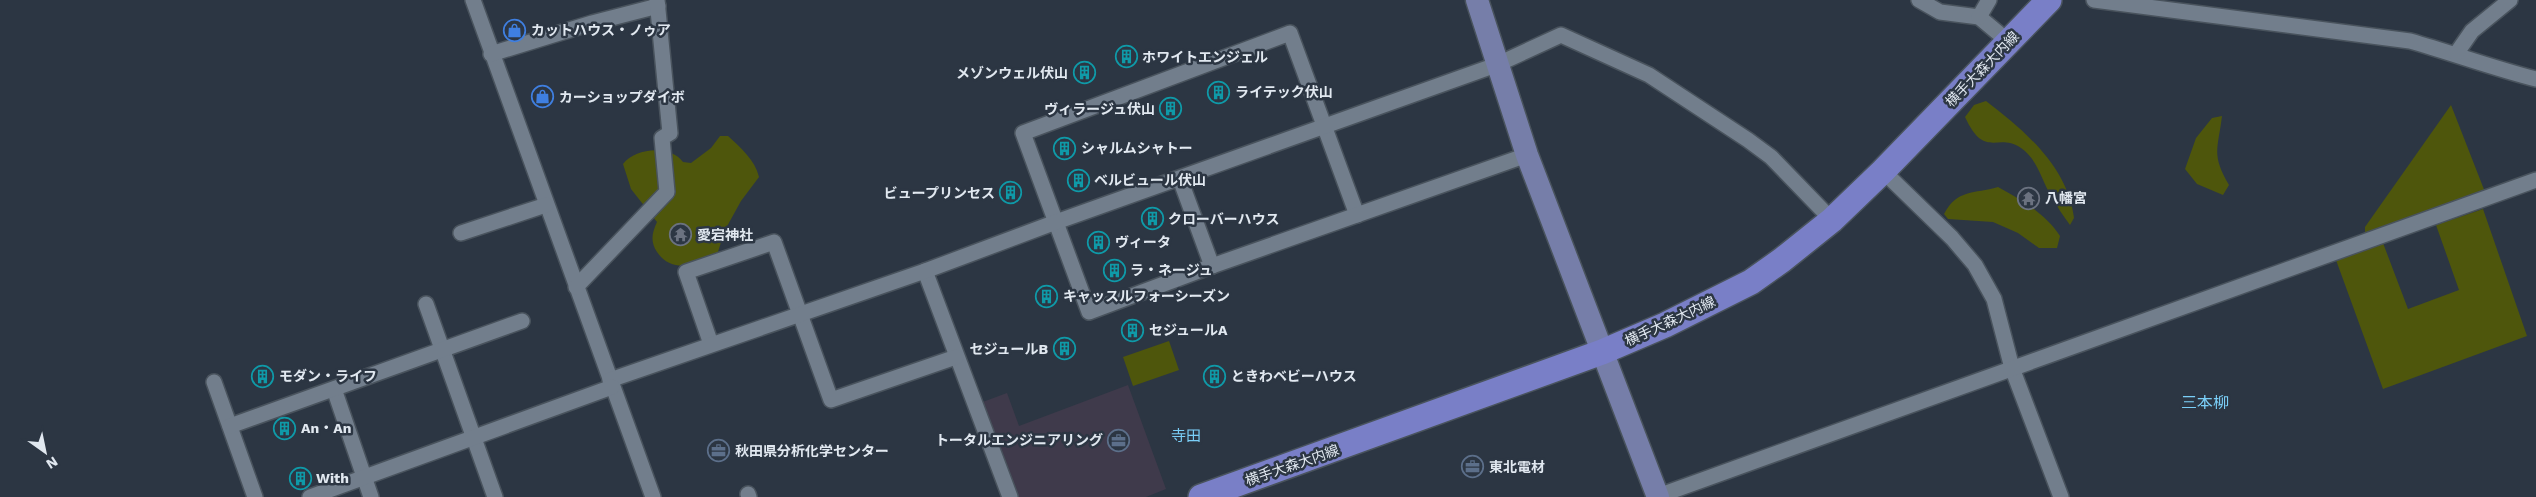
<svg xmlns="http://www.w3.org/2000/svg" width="2536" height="497" viewBox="0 0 2536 497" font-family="'Work Sans','Noto Sans JP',sans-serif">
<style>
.commercial{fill:#3f3a4b}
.green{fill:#4e560c}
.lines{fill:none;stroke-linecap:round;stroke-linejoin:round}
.street-casing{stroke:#49535d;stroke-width:18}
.secondary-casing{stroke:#49535d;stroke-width:25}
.primary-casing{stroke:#49535d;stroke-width:28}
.street{stroke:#727e8c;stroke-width:15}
.secondary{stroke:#767ea9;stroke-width:22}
.primary{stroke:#797fc7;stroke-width:25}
.labels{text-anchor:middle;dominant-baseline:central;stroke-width:5;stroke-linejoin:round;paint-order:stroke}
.poi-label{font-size:14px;font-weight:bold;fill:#e1e8f0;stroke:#2c3643;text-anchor:start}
.street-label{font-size:14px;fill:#e1e8f0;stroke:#2c3643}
.neighbourhood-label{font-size:15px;fill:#7acef7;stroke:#2c3643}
.quarter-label{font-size:16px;fill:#7acef7;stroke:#2c3643}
</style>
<rect width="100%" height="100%" fill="#2c3643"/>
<!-- commercial -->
<polygon class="commercial" points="1128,385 1166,489 1146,497 1014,497 980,403 1007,393 1019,426"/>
<!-- green -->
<g class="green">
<path d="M 1986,101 C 2024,130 2068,167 2074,218 L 2070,225 C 2063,216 2057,206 2051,196 C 2041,179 2038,160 2021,148 C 1997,132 1985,160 1965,117 L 1974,105 Z"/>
<polygon points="2451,105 2485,192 2365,235 2365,227"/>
<path d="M 2222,116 C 2218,149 2211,154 2229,185 L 2223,195 L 2197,184 L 2185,169 L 2196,138 L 2212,118 Z"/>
<path d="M 720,136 L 728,136 C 741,148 755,160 759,177 L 741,201 L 725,230 L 716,258 C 695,264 672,274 657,252 C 650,241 652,233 657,222 L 631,189 L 623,164 C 636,147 671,145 683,162 L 691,163 L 711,148 Z"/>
<path d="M 1998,187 C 2020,199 2046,214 2060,236 L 2057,248 L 2039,248 L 2018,233 L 1993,222 L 1948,219 L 1944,214 C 1957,189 1974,194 1998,187 Z"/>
<polygon points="2483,209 2527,336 2383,389 2336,260 2383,243 2408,309 2459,290 2436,225"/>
<polygon points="1169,341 1179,370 1133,386 1123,357"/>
</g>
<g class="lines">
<defs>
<g id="street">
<polyline points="473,0 653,497"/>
<polyline points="1919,0 1940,12 1979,17 2009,42"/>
<path d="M 2094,0 L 2410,41 C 2452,53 2493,68 2536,79"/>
<polyline points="1979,17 1989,0"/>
<polyline points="491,54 592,23 658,6"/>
<polyline points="2456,54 2472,31 2510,0"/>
<polyline points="1883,171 1952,238 1975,265 1994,299 2012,368 2061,497"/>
<polyline points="1180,179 1212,266 1089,312 1023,133 1290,33 1357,215"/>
<polyline points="461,233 546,205"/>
<polyline points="1212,266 1527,155"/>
<polyline points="925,271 1010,497"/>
<polyline points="576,287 667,192 662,138 670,133 657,0"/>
<polyline points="426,304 495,497"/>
<polyline points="711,344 686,272 774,242 831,400 956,357"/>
<polyline points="610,380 925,271 1056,222 1496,65 1561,35 1649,75 1748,140 1771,157 1832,220"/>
<polyline points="214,382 255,497"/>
<polyline points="334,389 371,497"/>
<polyline points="230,426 522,321"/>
<polyline points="748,494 749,497"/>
<polyline points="1658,496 2536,180"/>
<polyline points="310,497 612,387"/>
</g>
<polyline id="secondary" points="1477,0 1527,155 1658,497"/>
<polyline id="primary" points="1201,497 1602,352 1665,325 1751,282 1782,260 1832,220 1883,171 2049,0"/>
</defs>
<!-- street casing -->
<use href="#street" class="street-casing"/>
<!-- secondary casing -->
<use href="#secondary" class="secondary-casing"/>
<!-- primary casing -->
<use href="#primary" class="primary-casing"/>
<!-- street -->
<use href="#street" class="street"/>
<!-- secondary -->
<use href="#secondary" class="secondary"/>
<!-- primary -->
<use href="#primary" class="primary"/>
</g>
<!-- icons -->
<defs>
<symbol id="shop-ring" viewBox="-11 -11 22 22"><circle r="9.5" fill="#2c3643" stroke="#3f7fe0" stroke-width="1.5"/><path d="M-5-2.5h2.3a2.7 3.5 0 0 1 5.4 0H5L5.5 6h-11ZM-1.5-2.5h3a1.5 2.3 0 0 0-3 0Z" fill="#3f7fe0"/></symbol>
<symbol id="building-ring" viewBox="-11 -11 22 22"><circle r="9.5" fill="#2c3643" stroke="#0f9aa8" stroke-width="1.5"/><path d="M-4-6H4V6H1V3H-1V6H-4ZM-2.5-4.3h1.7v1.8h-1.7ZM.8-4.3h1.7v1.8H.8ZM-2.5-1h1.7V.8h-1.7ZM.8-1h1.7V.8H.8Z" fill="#0f9aa8"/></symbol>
<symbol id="temple-ring" viewBox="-11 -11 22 22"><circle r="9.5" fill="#2c3643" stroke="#6b7280" stroke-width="1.5"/><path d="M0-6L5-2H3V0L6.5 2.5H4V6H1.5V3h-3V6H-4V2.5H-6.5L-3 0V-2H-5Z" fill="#6b7280"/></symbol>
<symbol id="office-ring" viewBox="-11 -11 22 22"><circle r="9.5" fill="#2c3643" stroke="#5c6f8a" stroke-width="1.5"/><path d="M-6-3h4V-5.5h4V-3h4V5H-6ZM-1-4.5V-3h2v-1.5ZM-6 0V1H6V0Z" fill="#5c6f8a"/></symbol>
</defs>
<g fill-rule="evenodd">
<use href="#shop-ring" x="502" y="18" width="25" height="25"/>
<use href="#building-ring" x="1114" y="44" width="25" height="25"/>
<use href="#building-ring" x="1072" y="60" width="25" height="25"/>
<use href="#building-ring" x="1206" y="80" width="25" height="25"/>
<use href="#shop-ring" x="530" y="84" width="25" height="25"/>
<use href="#building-ring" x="1158" y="96" width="25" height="25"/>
<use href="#building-ring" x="1052" y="136" width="25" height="25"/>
<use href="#building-ring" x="1066" y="168" width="25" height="25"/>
<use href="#building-ring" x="998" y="180" width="25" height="25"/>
<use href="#temple-ring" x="2016" y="186" width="25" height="25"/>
<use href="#building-ring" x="1140" y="206" width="25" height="25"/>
<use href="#temple-ring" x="668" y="222" width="25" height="25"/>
<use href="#building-ring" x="1086" y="230" width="25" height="25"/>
<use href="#building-ring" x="1102" y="258" width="25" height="25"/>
<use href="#building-ring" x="1034" y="284" width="25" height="25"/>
<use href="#building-ring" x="1120" y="318" width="25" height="25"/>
<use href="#building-ring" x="1052" y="336" width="25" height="25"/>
<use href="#building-ring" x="250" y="364" width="25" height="25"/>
<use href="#building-ring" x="1202" y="364" width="25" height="25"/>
<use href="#building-ring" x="272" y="416" width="25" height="25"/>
<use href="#office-ring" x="1106" y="428" width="25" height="25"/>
<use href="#office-ring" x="706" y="438" width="25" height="25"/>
<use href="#office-ring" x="1460" y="454" width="25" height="25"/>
<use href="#building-ring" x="288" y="466" width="25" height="25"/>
</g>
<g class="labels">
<!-- poi labels -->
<g class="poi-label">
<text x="531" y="30">カットハウス・ノゥア</text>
<text x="1142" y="57">ホワイトエンジェル</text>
<text x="1068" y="73" text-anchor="end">メゾンウェル伏山</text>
<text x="1235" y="92">ライテック伏山</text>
<text x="559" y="97">カーショップダイボ</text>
<text x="1155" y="109" text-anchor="end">ヴィラージュ伏山</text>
<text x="1081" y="148">シャルムシャトー</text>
<text x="1094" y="180">ベルビュール伏山</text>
<text x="995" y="193" text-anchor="end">ビュープリンセス</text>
<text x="2045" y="198">八幡宮</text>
<text x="1168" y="219">クローバーハウス</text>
<text x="697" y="235">愛宕神社</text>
<text x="1115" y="242">ヴィータ</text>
<text x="1130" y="270">ラ・ネージュ</text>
<text x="1063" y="296">キャッスルフォーシーズン</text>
<text x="1149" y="330">セジュールA</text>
<text x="1048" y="349" text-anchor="end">セジュールB</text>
<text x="279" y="376">モダン・ライフ</text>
<text x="1231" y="376">ときわベビーハウス</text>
<text x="301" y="428">An・An</text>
<text x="1103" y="440" text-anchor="end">トータルエンジニアリング</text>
<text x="735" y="451">秋田県分析化学センター</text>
<text x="1489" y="467">東北電材</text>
<text x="316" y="478">With</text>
</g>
<!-- street labels -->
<g class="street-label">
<text transform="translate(1982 69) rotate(-46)">横手大森大内線</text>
<text transform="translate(1670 321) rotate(-25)">横手大森大内線</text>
<text transform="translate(1292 465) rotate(-19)">横手大森大内線</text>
</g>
<!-- neighbourhood labels -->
<g class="neighbourhood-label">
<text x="1186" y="436">寺田</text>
</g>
<!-- quarter labels -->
<g class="quarter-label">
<text x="2205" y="402">三本柳</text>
</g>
</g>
<!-- north arrow -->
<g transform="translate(45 452) rotate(147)" stroke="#2c3643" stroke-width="4" paint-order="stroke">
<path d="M0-4L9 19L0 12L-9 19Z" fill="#e1e8f0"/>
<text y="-8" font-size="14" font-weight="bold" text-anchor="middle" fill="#e1e8f0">N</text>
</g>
</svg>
